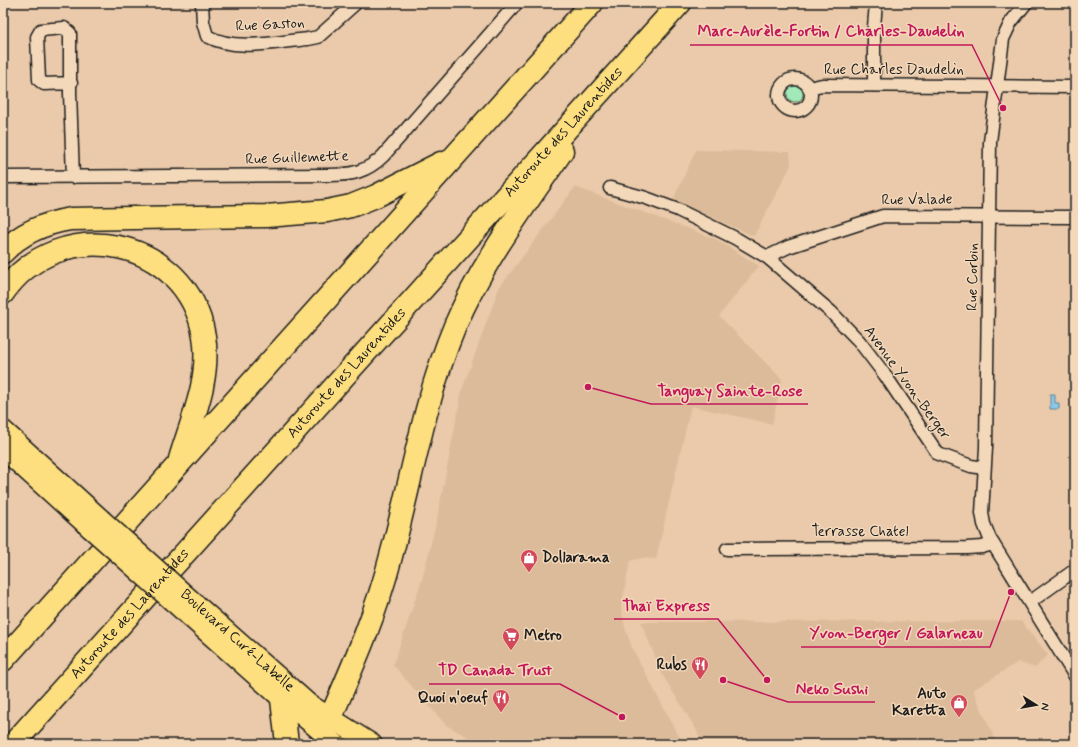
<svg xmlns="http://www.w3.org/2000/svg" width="1078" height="747" viewBox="0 0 1078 747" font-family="Mynerve,sans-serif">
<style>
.built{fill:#dcbb9a}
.green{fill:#a1e9b8;stroke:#5e826a}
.water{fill:#8ac8ea;stroke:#5e8398}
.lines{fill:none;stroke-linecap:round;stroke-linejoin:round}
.minor-casing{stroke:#1c1c1c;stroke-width:15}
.primary-casing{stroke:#1c1c1c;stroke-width:22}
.motorway-casing{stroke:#1c1c1c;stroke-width:25}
.minor{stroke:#f3d8ba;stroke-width:12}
.primary{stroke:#fedf80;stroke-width:19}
.motorway{stroke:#fedf80;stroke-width:22}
.primary-bridge-casing{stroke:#1c1c1c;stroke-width:22;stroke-linecap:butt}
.primary-bridge{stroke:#fedf80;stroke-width:19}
.labels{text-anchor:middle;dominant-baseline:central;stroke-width:3;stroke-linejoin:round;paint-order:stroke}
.street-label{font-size:15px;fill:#1c1c1c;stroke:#f3d8ba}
.poi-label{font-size:15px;font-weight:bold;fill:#1c1c1c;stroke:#f3d8ba;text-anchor:end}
.leader{fill:none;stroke:#c2185b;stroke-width:1.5}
.callout-dot{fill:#c2185b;stroke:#f3d8ba;stroke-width:1.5}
.callout-label{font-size:16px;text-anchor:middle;font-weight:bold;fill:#c2185b;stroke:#f3d8ba;stroke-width:3;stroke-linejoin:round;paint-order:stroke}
</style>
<rect width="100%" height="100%" fill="#eacaaa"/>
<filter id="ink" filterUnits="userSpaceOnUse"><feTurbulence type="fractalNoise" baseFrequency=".025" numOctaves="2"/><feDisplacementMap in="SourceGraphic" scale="8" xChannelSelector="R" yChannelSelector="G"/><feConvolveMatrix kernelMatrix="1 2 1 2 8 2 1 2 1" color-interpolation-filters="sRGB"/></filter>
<g filter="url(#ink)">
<!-- built -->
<g class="built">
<polygon points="696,150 790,152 791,165 754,236 673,200"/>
<polygon points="575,187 716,239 759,266 719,316 782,379 772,424 691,406 656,559 642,558 630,561 621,608 625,627 632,648 683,744 481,744 446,725 393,665 422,580 437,519 462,390 499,288"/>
<polygon points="1021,621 1048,655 1035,668 1018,662 973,690 997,744 702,744 696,729 663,676 641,622"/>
</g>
<!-- green -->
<circle class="green" cx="795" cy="94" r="8"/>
<!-- water -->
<polygon class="water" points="1050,394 1055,394 1055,403 1059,403 1059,409 1050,409"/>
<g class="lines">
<defs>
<g id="minor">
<path d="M 202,3 L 203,22 L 207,36 C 236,52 275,42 308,39 L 318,37 L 356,3"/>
<polyline points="1026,3 1011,22 1003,39 990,142 986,448 982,513 984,524 990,539 1075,676"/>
<circle cx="795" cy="95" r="16"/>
<polyline points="71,83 44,84 39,80 37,37 41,30 64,28 70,33 70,93 73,177"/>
<polyline points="874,85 874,27 876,3"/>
<polyline points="809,88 822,85 1075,87"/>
<path d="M 3,177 L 329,175 C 351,175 367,172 383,156 L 517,3"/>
<polyline points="610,188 646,198 678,210 735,238 767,257 831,312 859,341 885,375 938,454 971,466 984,468"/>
<polyline points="767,257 788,247 883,216 1075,217"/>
<polyline points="727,549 967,548 982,547 993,544"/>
<polyline points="1030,602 1075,570"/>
</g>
<g id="primary">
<polyline points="3,430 101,519"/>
<polyline points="3,449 91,529"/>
<path id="s1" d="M 181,591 L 309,704 L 372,744"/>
<polyline points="172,601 282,699 336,744"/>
</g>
<g id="motorway">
<path d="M 3,252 C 21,233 45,223 71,219 L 266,216 L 327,211 L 351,206 L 376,196 L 441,163"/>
<path d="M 3,293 C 59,212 187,237 204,336 C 211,379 192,419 180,459"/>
<polyline points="3,660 592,3"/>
<polyline points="282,699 287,744"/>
<path d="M 330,719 C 353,666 377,612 391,556 C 412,479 424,400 455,326 C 482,262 524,207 562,151"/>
<path id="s2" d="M 13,744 L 680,3"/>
</g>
</defs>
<!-- minor casing -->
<use href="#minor" class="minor-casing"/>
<!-- primary casing -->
<use href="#primary" class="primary-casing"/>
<!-- motorway casing -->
<use href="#motorway" class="motorway-casing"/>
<!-- minor -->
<use href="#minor" class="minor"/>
<!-- primary -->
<use href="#primary" class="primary"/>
<!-- motorway -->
<use href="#motorway" class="motorway"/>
<defs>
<g id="primary-bridge">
<polyline points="101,519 181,591"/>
<polyline points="91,529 172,601"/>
</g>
</defs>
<!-- primary-bridge casing -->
<use href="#primary-bridge" class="primary-bridge-casing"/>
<!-- primary-bridge -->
<use href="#primary-bridge" class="primary-bridge"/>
</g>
</g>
<!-- icons -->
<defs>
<symbol id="shop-pin" viewBox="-11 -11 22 30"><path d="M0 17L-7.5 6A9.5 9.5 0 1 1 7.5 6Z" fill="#d1495b" stroke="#f3d8ba"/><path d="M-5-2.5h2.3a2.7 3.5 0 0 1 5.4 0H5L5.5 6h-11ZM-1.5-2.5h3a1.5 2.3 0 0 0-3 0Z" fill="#fff"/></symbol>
<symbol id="supermarket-pin" viewBox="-11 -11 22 30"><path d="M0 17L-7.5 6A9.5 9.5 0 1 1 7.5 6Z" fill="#d1495b" stroke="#f3d8ba"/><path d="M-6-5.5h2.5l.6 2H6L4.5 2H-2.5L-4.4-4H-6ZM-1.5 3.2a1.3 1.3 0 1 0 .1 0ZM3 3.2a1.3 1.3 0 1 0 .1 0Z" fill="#fff"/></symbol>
<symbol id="restaurant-pin" viewBox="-11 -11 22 30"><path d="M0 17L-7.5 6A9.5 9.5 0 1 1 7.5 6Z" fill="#d1495b" stroke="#f3d8ba"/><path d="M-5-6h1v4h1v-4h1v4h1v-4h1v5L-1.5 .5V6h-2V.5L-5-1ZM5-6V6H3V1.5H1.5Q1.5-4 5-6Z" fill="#fff"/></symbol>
</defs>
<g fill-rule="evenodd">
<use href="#shop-pin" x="519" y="548" width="20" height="27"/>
<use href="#supermarket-pin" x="501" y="626" width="20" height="27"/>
<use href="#restaurant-pin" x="690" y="655" width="20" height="27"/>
<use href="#restaurant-pin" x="491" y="688" width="20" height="27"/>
<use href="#shop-pin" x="949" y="693" width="20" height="27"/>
</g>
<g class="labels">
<!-- street labels -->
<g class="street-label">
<text transform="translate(270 25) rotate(-3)">Rue Gaston</text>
<text x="894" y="70">Rue Charles Daudelin</text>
<text stroke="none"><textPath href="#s2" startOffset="823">Autoroute des Laurentides</textPath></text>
<text transform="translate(297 158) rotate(-2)">Rue Guillemette</text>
<text transform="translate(917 200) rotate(-1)">Rue Valade</text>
<text transform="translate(973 277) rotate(-89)">Rue Corbin</text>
<text stroke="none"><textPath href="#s2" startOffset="499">Autoroute des Laurentides</textPath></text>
<text transform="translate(907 383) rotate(54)">Avenue Yvon-Berger</text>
<text x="860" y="532">Terrasse Chatel</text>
<text stroke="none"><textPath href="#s2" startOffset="175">Autoroute des Laurentides</textPath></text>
<text stroke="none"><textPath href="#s1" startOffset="75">Boulevard Curé-Labelle</textPath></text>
</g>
<!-- poi labels -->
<g class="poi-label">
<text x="542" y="558" text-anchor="start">Dollarama</text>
<text x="524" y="636" text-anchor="start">Metro</text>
<text x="687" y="665">Rubs</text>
<text x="946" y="694">Auto<tspan x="946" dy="17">Karetta</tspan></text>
<text x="488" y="698">Quoi n'oeuf</text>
</g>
</g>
<!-- callouts -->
<path class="leader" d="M1003 108L972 45H690M588 387L651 404H808M767 680L718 619H614M1011 592L990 647H801M622 717L560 684H429M723 680L788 702H875"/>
<g class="callout-dot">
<circle cx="1003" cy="108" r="4"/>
<circle cx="588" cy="387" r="4"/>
<circle cx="767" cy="680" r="4"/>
<circle cx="1011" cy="592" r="4"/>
<circle cx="622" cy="717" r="4"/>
<circle cx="723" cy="680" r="4"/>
</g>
<g class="callout-label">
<text x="831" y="36">Marc-Aurèle-Fortin / Charles-Daudelin</text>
<text x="730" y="396">Tanguay Sainte-Rose</text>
<text x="666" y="611">Thaï Express</text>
<text x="896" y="638">Yvon-Berger / Galarneau</text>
<text x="495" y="675">TD Canada Trust</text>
<text x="832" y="694">Neko Sushi</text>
</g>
<!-- margin -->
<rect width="1078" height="747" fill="none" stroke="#f3d8ba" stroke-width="16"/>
<rect x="8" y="8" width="1062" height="731" fill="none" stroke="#1c1c1c" stroke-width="1.5" filter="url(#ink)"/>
<!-- north arrow -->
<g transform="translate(1036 705) rotate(101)" stroke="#f3d8ba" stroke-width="3" paint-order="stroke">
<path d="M0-3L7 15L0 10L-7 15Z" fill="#1c1c1c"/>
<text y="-6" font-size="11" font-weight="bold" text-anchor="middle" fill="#1c1c1c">N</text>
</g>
</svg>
